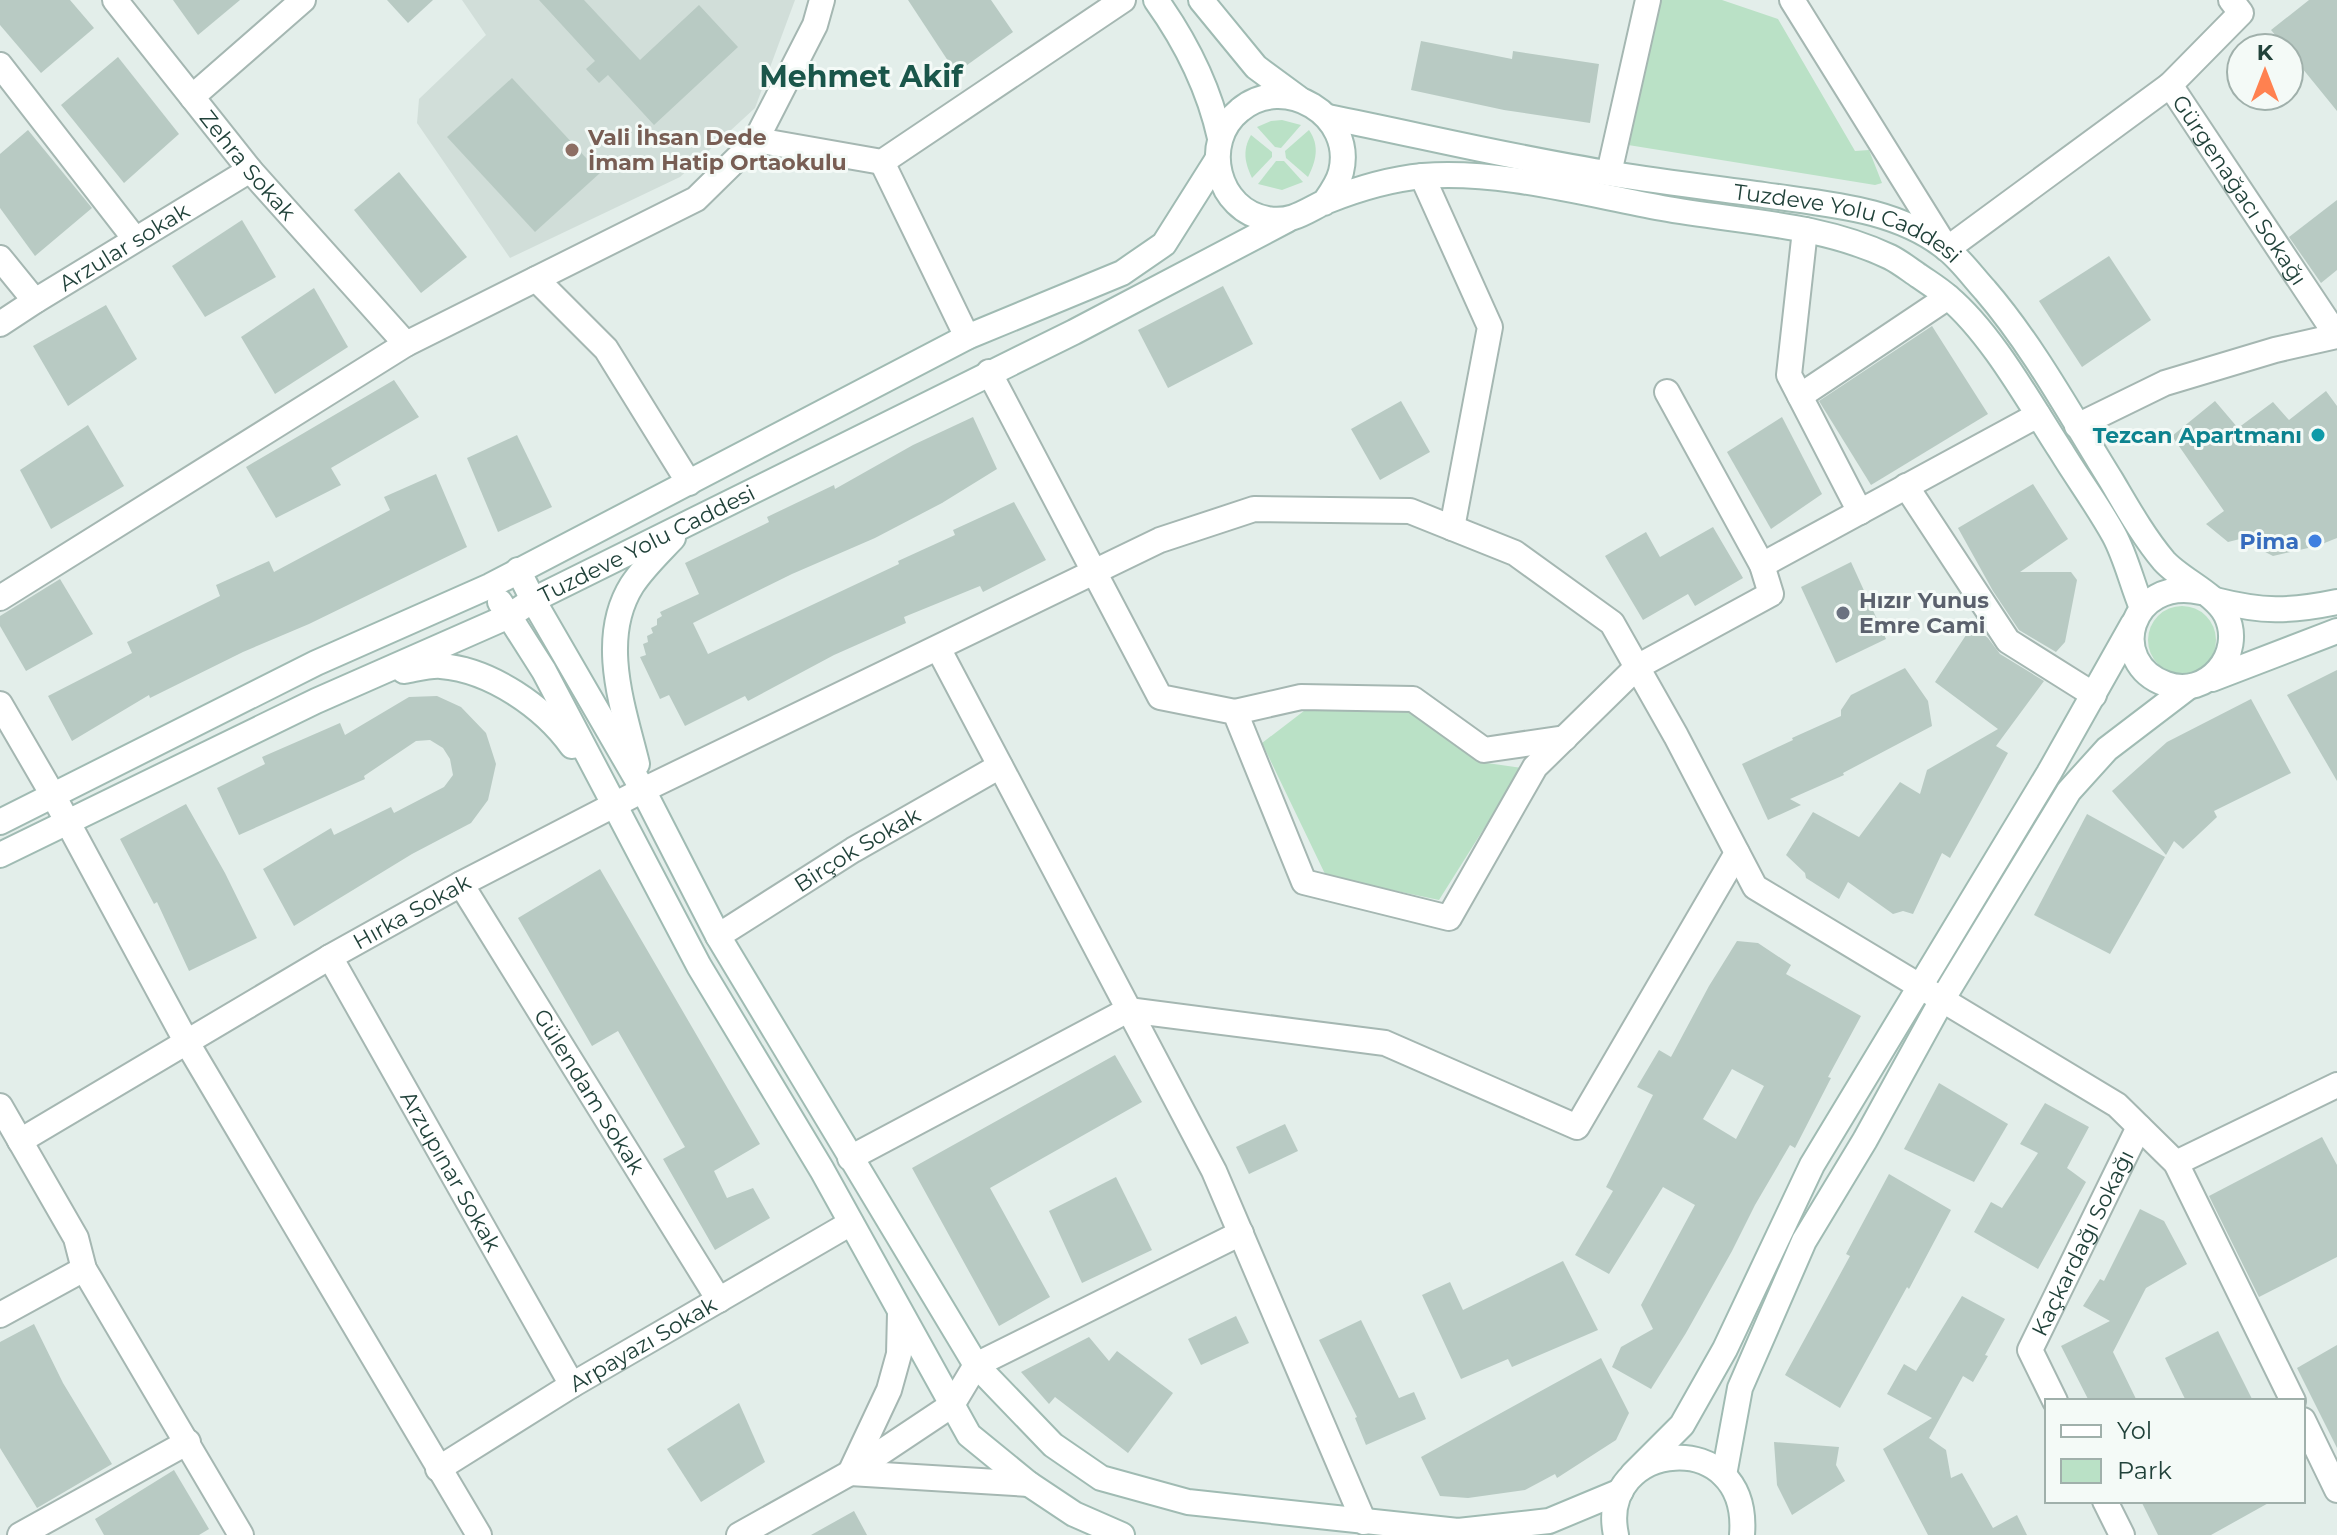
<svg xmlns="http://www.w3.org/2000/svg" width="2337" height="1535" viewBox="0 0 2337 1535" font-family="Montserrat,sans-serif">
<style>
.built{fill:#d1ded9}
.green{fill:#bae1c6}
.building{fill:#b8cac3;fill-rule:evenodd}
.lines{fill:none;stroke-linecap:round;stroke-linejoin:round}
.street-casing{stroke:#a5b7b2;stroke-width:28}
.secondary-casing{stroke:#a0bbb3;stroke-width:28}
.street{stroke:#fff;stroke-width:24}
.secondary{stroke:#fff;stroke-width:24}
.education-dot{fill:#8d6e63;stroke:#f4faf7;stroke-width:3}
.culture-dot{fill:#0f9aa8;stroke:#f4faf7;stroke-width:3}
.shop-dot{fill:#3f7fe0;stroke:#f4faf7;stroke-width:3}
.worship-dot{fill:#6b7280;stroke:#f4faf7;stroke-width:3}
.labels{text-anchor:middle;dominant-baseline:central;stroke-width:6;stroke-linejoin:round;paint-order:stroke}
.education-label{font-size:22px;font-weight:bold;fill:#785e54;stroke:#f4faf7;text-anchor:start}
.street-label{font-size:22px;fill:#21423a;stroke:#f4faf7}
.culture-label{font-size:22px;font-weight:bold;fill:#0d838f;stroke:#f4faf7;text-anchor:end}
.shop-label{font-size:22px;font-weight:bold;fill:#366cbe;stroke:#f4faf7;text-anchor:end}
.worship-label{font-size:22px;font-weight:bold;fill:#5b616d;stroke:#f4faf7;text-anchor:start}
.district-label{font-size:30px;font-weight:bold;fill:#1a564a;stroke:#f4faf7}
</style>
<rect width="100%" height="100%" fill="#e3eeea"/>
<!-- built -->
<polygon class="built" points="462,0 795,0 755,108 680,177 510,258 417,123 419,99 486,35"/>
<!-- green -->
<g class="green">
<polygon points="1661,0 1722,0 1778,19 1855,151 1869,150 1882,183 1875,185 1622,144"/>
<polygon points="1282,120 1301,125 1281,148 1275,147 1257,127 1271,121"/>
<path d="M 1309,130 C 1320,146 1316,161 1308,177 L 1286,158 L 1285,151 Z"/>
<path d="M 1251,135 L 1272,152 L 1272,157 L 1252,178 C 1245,163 1242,151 1251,135 Z"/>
<polygon points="1276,161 1284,161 1303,182 1282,190 1258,184"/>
<circle cx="2182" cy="640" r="34"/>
<polygon points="1313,704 1414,711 1480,762 1522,768 1439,900 1326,876 1262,743"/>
</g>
<!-- building -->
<g class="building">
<polygon points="0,0 70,0 94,28 41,73 0,25"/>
<polygon points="173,0 240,0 198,35"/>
<polygon points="387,0 433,0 408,23"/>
<polygon points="539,0 584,0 640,60 699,5 738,47 654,125 608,75 599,83 586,69 595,61"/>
<polygon points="908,0 991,0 1013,32 956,73"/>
<polygon points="2309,0 2337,0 2337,111 2289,52 2289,48 2286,48 2271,30"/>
<polygon points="1421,41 1512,59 1513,51 1599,64 1590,123 1504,110 1411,90"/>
<polygon points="118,57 179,134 124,183 61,105"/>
<polygon points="512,78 600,173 535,232 447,137"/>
<polygon points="28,130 92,208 35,256 0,208 0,154"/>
<polygon points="399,172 467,257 421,293 354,210"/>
<polygon points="2337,200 2337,270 2321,283 2289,237"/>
<polygon points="242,220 276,277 205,317 172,266"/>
<polygon points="2109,256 2151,320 2082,367 2039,301"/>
<polygon points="1223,286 1253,344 1168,388 1138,330"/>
<polygon points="314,288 348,347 275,394 241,337"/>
<polygon points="106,305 137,359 68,406 33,346"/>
<polygon points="1932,326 1988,414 1871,485 1819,401"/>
<polygon points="394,380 419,417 331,468 341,485 276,518 246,467"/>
<polygon points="2326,391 2337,406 2337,538 2317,546 2273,556 2240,539 2228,542 2206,524 2224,511 2172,436 2215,401 2238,428 2273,402 2289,420"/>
<polygon points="1401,401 1430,452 1380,480 1351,429"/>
<polygon points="973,417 997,469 942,503 875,538 792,574 693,623 708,654 899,564 898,561 955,535 953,530 1014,502 1046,560 983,592 980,586 904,617 906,623 834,655 748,701 745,696 685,726 669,695 660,699 640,657 646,655 643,644 648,642 647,636 653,633 651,628 657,625 657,619 662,616 660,612 699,594 685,563 769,522 767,517 834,485 835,489 913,445"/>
<polygon points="1782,417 1822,494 1771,529 1727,452"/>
<polygon points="88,425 124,486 51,529 20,470"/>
<polygon points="517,435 552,507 498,532 467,458"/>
<polygon points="436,474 467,547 309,624 243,652 150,698 149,695 72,741 48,696 132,653 127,642 220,596 216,585 269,561 274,572 390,510 384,497"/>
<polygon points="2033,484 2068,539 2020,572 2071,572 2077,580 2065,642 2056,652 2019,630 1993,591 1958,528"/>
<polygon points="1713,527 1743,578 1695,606 1688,594 1643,620 1605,556 1646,532 1660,557"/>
<polygon points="1851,562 1886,639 1836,663 1801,587"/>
<polygon points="60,579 93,634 26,671 0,626 0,616"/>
<polygon points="1972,626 1988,638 2000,654 2044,681 1996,746 2008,753 1950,858 1942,853 1913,914 1903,911 1893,914 1848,882 1839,899 1806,878 1805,873 1786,855 1813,812 1859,837 1900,782 1920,794 1927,770 1998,729 1935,682"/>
<polygon points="1905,668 1928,701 1932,726 1843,773 1844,775 1790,799 1801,805 1768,820 1742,764 1793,740 1792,738 1841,716 1841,710 1851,695"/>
<polygon points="2337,670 2337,781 2287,695"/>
<polygon points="437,696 461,707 486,733 496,764 488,800 471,823 412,854 294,926 263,869 331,828 334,835 391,807 394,813 444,787 453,775 450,759 443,748 430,740 416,741 364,776 365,779 239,835 217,788 265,764 262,757 340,723 345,735 409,697"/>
<polygon points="2251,699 2291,773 2214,811 2217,817 2183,849 2174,841 2166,855 2112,791 2167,742"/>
<polygon points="186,804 225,873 257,938 189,971 157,902 154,904 120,839"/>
<polygon points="2087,814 2165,857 2110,954 2034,915"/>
<polygon points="600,869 760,1144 714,1171 727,1198 753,1188 770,1218 715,1250 663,1159 685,1147 618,1031 592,1046 518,918"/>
<path d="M 1737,941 L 1758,943 L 1791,965 L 1786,974 L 1861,1016 L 1828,1077 L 1831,1078 L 1795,1148 L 1790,1145 L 1755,1205 L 1732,1251 L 1686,1333 L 1651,1389 L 1612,1367 L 1621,1347 L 1653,1329 L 1641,1305 L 1695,1205 L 1663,1187 L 1609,1274 L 1575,1255 L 1613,1191 L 1606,1187 L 1653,1095 L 1637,1087 L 1659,1050 L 1671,1057 L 1709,986 ZM 1732,1069 L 1764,1086 L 1736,1139 L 1703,1119 Z"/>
<polygon points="1115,1055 1142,1102 990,1188 1050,1297 999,1326 912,1168"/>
<polygon points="1939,1083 2008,1124 1974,1182 1904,1149"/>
<polygon points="2045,1103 2089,1127 2067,1168 2086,1182 2038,1269 1974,1232 1991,1202 2002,1208 2038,1153 2020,1144"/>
<polygon points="1285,1124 1298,1151 1249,1174 1236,1147"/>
<polygon points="2322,1137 2337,1165 2337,1257 2259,1297 2209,1196"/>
<polygon points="1889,1174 1951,1210 1909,1289 1907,1287 1840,1408 1785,1375 1850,1256 1846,1254"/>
<polygon points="1116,1177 1152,1250 1082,1283 1049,1211"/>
<polygon points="2140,1209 2164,1221 2187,1264 2146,1288 2113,1352 2137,1401 2089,1401 2061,1346 2110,1321 2083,1306 2100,1279 2104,1281"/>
<polygon points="1563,1261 1598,1330 1512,1367 1508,1359 1461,1379 1422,1295 1450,1282 1463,1310"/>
<polygon points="1962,1296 2005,1319 1985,1355 1988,1356 1973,1382 1963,1376 1929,1438 1946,1450 1951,1478 1962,1473 1993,1528 2017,1515 2027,1535 1928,1535 1883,1449 1932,1418 1887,1394 1904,1364 1916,1371"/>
<polygon points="1236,1316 1249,1343 1201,1365 1188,1339"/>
<polygon points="1361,1320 1399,1398 1414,1392 1426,1419 1366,1445 1355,1418 1357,1417 1319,1340"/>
<polygon points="34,1324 63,1383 112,1464 37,1508 0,1448 0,1342"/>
<polygon points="2218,1331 2253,1401 2186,1401 2165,1358"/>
<polygon points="1089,1337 1109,1361 1117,1351 1173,1393 1128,1453 1055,1397 1049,1404 1021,1372"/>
<polygon points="2337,1345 2337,1448 2297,1368"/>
<polygon points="1601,1358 1629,1413 1616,1440 1557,1478 1555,1474 1525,1490 1468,1498 1440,1496 1421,1457"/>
<polygon points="739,1403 765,1462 701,1502 667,1449"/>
<polygon points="1774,1442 1839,1447 1836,1465 1845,1481 1792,1515 1777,1485"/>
<polygon points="174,1470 209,1529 199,1535 104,1535 95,1519"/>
<polygon points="2141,1501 2272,1501 2211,1535 2158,1535"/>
<polygon points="854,1511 867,1535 811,1535"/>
</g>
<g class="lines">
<defs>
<g id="street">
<path id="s1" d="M 115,0 L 250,170 L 406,344 L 696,199 L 756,140 L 815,25 L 822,0"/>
<polyline points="1792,0 1947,249 2170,85 2241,13 2231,0"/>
<polyline points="0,65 135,239"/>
<path id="s2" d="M 2170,85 L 2337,336"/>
<polyline points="192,97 303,0"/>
<polyline points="756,140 882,162 1123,0"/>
<polyline points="882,162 967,337"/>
<polyline points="1609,173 1648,0"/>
<polyline points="1422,176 1490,327 1452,528"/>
<polyline points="1805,230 1789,375 1860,512"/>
<polyline points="0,258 35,301"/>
<polyline points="536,279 606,349 689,483"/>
<path id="s3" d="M 0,324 L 35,301 L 250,170"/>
<polyline points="989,372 1160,697 1235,712 1304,882 1449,918 1535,767 1637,667 1771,594 1762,565 1667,392"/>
<polyline points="1800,396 1948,297"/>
<polyline points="2077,426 2165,383 2275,350 2337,336"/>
<polyline points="1906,486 2008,641 2094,695"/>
<polyline points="1762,565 2038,415"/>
<polyline points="0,598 406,344"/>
<polyline points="938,648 1214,1171 1364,1522"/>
<polyline points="0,704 54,797 186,1041 479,1535"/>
<polyline points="1235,712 1301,697 1413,699 1484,750 1565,738"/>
<path id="s4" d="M 461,884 L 719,1300"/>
<path id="s5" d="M 718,936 L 853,850 L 1000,766"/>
<path id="s6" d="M 330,957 L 572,1385"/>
<polyline points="0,1106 76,1238 84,1269 241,1535"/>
<path id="s7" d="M 20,1141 L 330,957 L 461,884 L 643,790 L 1160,540 L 1254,509 L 1410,511 L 1515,553 L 1612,623 L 1676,736 L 1755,887 L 2117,1105 L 2176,1163 L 2293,1401"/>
<polyline points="850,1158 1128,1010 1385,1043 1577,1127 1737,853"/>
<polyline points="2176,1163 2337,1085"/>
<polyline points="900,1313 899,1354 889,1390 850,1473 1029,1484"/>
<polyline points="0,1315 84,1269"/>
<path id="s8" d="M 2055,1401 L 2030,1350 L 2139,1127"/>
<polyline points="2303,1420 2337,1490"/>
<path id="s9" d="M 438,1469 L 572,1385 L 851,1223"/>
<polyline points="2105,1501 2122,1535"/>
<polyline points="20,1535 188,1442"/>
<polyline points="739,1535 850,1473 952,1405 976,1365 1241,1233"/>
</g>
<g id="secondary">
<path d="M 1156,0 C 1186,42 1209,88 1220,138"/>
<polyline points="1201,0 1256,67 1298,98"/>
<path id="s10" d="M 1328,117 C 1423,136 1517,159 1613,174 C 1663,182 1713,188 1764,195 C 1825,204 1897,208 1947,249 C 1961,260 1973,277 1985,290 C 2034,347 2071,416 2111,480 C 2127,507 2143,536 2164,561 C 2181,580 2215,593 2226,615 C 2245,654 2207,699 2166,684 C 2106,663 2129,576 2201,592"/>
<path d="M 1324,203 C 1331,193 1338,184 1341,172 C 1355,115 1284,73 1240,110 C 1200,142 1217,211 1268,219 C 1293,223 1307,210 1327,201 C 1357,189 1391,179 1423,176 C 1501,170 1585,194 1662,208 C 1738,222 1819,223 1890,257 C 1900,262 1910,270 1919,276 C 1929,283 1939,289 1948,297 C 1992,334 2029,402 2061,451 C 2078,479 2098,506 2114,535 C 2126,557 2132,584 2142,608"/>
<polyline points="518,570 533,600 643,790 718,936 976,1365 1053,1445 1101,1478 1188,1502 1458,1531 1549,1521 1621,1491"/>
<path d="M 2215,600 C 2262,612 2289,612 2337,602"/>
<polyline points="500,602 544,671 699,966 822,1170 969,1435 1029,1484 1074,1514 1122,1535"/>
<path d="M 404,671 C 416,669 430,665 441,666 C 491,670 544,707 572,746"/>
<polyline points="2212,679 2337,631"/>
<path d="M 637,764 C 623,707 598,639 632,585 C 644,567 659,553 673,538"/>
<polyline points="0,822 316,663 490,586 967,337 1122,273 1164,244 1217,160"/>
<path id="s11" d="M 0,855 L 316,701 L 509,616 L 533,600 L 1074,332 L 1287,220"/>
<polyline points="1633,1474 1682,1425 1725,1349 1812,1165 2049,773 2133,624"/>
<polyline points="1724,1475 1740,1388 1804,1241 1865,1140 1942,1000 2069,791 2107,749 2187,688"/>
<path d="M 1616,1535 C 1596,1440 1751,1424 1742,1535"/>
</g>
</defs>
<!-- street casing -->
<use href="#street" class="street-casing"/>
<!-- secondary casing -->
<use href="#secondary" class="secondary-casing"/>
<!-- street -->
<use href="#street" class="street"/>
<!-- secondary -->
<use href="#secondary" class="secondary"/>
</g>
<!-- markers -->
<circle class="education-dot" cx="572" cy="150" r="8"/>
<circle class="culture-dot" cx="2318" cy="435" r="8"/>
<circle class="shop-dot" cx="2315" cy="541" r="8"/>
<circle class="worship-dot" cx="1843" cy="613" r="8"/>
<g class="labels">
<!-- education labels -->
<g class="education-label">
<text x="588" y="137">Vali İhsan Dede<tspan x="588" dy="25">İmam Hatip Ortaokulu</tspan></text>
</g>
<!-- street labels -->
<g class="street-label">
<text stroke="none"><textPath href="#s1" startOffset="212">Zehra Sokak</textPath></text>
<text stroke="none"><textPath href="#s2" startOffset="126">Gürgenağacı Sokağı</textPath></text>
<text stroke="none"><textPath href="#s10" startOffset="532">Tuzdeve Yolu Caddesi</textPath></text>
<text stroke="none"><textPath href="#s3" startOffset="146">Arzular sokak</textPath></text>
<text stroke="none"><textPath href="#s11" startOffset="718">Tuzdeve Yolu Caddesi</textPath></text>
<text stroke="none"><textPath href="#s5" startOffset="164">Birçok Sokak</textPath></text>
<text stroke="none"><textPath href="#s7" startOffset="454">Hırka Sokak</textPath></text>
<text stroke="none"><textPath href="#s4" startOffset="244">Gülendam Sokak</textPath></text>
<text stroke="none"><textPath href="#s6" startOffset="246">Arzupınar Sokak</textPath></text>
<text stroke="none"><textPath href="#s8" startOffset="176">Kaçkardağı Sokağı</textPath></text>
<text stroke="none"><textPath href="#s9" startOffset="240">Arpayazı Sokak</textPath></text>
</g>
<!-- culture labels -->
<g class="culture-label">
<text x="2302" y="435">Tezcan Apartmanı</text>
</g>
<!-- shop labels -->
<g class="shop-label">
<text x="2299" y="541">Pima</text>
</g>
<!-- worship labels -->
<g class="worship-label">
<text x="1859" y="600">Hızır Yunus<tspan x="1859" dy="25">Emre Cami</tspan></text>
</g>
<!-- district labels -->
<g class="district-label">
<text x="861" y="76">Mehmet Akif</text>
</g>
</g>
<!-- legend -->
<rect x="2045" y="1399" width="260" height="104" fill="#f4faf7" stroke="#a0b0ab" stroke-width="2"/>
<rect x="2061" y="1425" width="40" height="12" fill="#ffffff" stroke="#a0b0ab" stroke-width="2"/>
<text x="2117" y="1439" font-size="24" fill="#21423a">Yol</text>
<rect x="2061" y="1459" width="40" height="24" fill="#bae1c6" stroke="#a0b0ab" stroke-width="2"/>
<text x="2117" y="1479" font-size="24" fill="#21423a">Park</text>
<!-- north arrow -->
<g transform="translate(2265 72)"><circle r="38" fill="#f4faf7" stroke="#a0b0ab" stroke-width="2"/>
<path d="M0-6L14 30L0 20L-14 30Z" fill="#ff8150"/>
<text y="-12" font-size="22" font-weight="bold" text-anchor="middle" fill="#21423a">K</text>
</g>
</svg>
